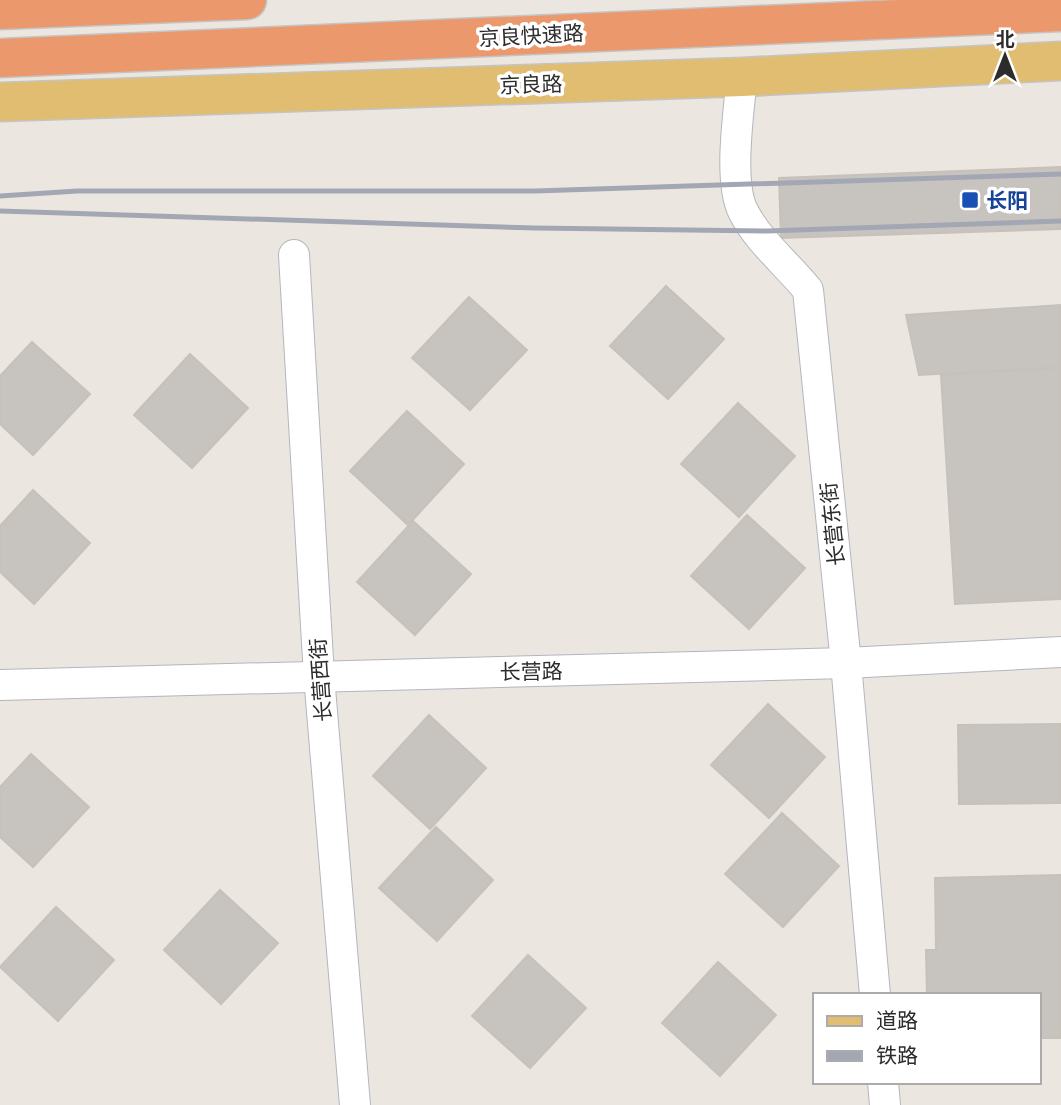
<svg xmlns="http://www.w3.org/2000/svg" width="1061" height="1105" viewBox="0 0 1061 1105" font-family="Manrope,'Noto Sans SC',sans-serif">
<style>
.building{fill:#c7c3bf;stroke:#c7c1ba;stroke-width:2}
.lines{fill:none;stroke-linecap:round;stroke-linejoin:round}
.minor-casing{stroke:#b3b6be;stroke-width:32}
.major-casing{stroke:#c4c4c4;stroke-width:41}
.highway-casing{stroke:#c4c4c4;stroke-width:41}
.minor{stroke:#fff;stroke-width:30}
.major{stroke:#e0bd70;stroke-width:38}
.highway{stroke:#eb986c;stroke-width:38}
.rail{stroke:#a3a7b3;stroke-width:5}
.transit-dot{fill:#1a4fb4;stroke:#fff;stroke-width:2.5}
.labels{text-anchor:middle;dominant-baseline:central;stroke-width:7;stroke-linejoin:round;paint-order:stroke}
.street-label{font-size:21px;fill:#2c2c2c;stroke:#fff}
.transit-label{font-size:21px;font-weight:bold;fill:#164399;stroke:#fff;text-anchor:start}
</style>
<rect width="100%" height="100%" fill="#ece6e0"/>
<!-- building -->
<g class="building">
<polygon points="1061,167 1061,229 781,238 779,178"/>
<polygon points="666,286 724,339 668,399 610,346"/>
<polygon points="469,297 527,350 470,410 412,358"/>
<polygon points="1061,305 1061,367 919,375 906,315"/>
<polygon points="32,342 90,394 33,455 0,424 0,376"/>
<polygon points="190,354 248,408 192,468 134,415"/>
<polygon points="1061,368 1061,599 955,604 941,375"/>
<polygon points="738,403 795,456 739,517 681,464"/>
<polygon points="407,411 464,464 408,525 350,471"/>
<polygon points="33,490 90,543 34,604 0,572 0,526"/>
<polygon points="747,515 805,568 749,629 691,576"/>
<polygon points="413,521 471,574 415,635 357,582"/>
<polygon points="768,704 825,757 769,818 711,765"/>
<polygon points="429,715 486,768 430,829 373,776"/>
<polygon points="1061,724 1061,803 959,804 958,725"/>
<polygon points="31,754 89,807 33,867 0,837 0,787"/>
<polygon points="782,813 839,866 783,927 725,874"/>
<polygon points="436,827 493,880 437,941 379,888"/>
<polygon points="1061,875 1061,1038 1038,1038 1038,995 927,995 926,950 936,950 935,878"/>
<polygon points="220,890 278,943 221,1004 164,950"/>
<polygon points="56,907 114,960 58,1021 0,967"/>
<polygon points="528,955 586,1008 530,1068 472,1016"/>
<polygon points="718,962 776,1015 720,1076 662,1023"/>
</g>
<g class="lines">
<defs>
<g id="minor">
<path d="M 742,77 C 739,110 728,181 743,211 C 758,241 787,264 808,290 L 846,663 L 875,995"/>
<polyline points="294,255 319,676 355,1105"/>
<polyline points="0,685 846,663 1061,652"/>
<polyline points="883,1082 885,1105"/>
</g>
<polyline id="major" points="0,102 742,77 1061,61"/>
<g id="highway">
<polyline points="0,10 247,0"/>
<polyline points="0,58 1061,12"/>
</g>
</defs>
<!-- minor casing -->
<use href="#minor" class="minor-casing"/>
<!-- major casing -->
<use href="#major" class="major-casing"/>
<!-- highway casing -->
<use href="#highway" class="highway-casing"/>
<!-- minor -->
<use href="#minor" class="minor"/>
<!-- major -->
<use href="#major" class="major"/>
<!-- highway -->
<use href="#highway" class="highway"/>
<!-- rail -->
<g class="rail">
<polyline points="0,196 77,191 535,191 1061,174"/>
<polyline points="0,211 535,228 767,231 1061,221"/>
</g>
</g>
<!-- markers -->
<rect class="transit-dot" x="961" y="191" width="18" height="18" rx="3.5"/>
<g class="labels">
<!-- street labels -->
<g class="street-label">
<text transform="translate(531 35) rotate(-3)">京良快速路</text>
<text transform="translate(531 84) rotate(-2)">京良路</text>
<text transform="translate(832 524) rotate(-96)">长营东街</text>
<text transform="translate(531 671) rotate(-1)">长营路</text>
<text transform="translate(320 680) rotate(-94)">长营西街</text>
</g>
<!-- transit labels -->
<g class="transit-label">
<text x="986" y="200">长阳</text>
</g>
</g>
<!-- legend -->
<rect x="813" y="993" width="228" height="91" fill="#ffffff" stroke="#ababab" stroke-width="2"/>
<rect x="827" y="1016" width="35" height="10" fill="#e0bd70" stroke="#ababab" stroke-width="2"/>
<text x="876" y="1028" font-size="21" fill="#2c2c2c">道路</text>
<rect x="827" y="1051" width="35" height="10" fill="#a3a7b3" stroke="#ababab" stroke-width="2"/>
<text x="876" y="1063" font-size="21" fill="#2c2c2c">铁路</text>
<!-- north arrow -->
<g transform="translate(1005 56)" stroke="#ffffff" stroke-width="5" paint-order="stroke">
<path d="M0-5L12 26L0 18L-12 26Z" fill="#2c2c2c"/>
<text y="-10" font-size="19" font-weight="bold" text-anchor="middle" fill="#2c2c2c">北</text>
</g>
</svg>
